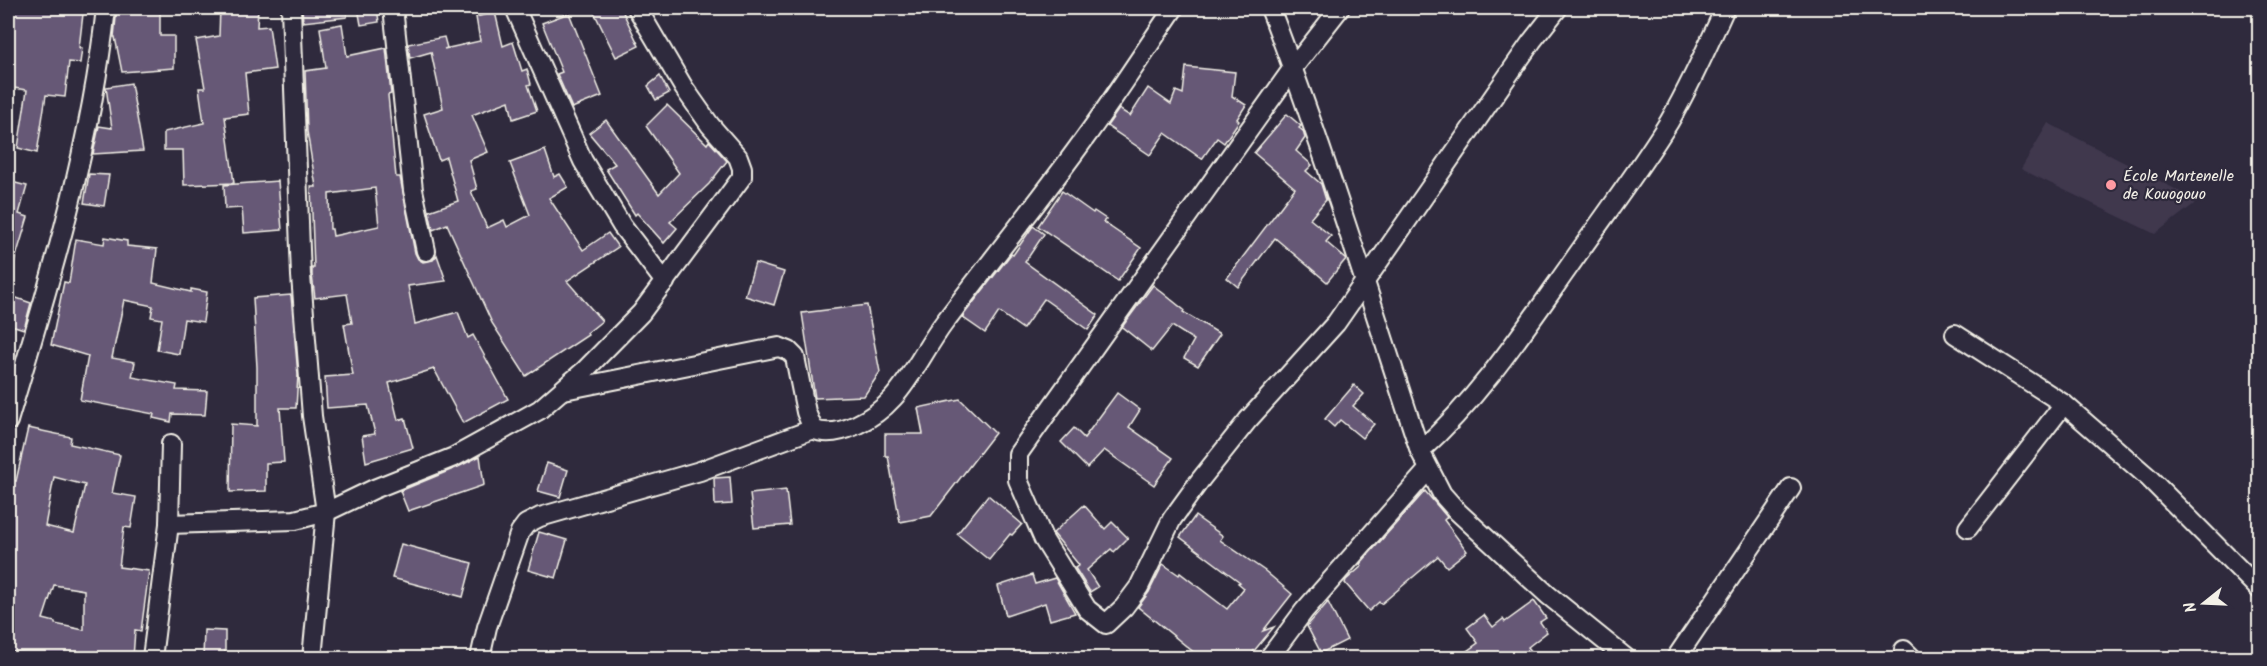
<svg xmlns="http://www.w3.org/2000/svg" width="2267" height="666" viewBox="0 0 2267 666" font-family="Kalam,sans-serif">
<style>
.built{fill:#40384e}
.building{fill:#665976;stroke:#f4f1e8;stroke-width:1.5;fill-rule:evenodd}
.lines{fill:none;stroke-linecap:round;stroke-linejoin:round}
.street-casing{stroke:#f4f1e8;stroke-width:22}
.street{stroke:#2f2a3d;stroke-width:18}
.poi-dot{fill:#ff9aa2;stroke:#2f2a3d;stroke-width:2}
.labels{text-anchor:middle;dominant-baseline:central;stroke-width:4.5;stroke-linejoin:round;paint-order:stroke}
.poi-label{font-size:16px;fill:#f4f1e8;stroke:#2f2a3d;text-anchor:start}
</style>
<rect width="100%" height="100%" fill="#2f2a3d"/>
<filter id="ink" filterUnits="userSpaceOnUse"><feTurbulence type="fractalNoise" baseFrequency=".0167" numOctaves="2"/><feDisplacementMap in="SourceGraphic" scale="12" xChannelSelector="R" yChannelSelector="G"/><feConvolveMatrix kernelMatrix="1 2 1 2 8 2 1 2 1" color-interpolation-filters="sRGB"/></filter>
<g filter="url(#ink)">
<!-- built -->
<polygon class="built" points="2048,123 2198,201 2155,234 2021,169"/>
<!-- building -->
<g class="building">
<polygon points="11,8 60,8 60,10 83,14 79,48 82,48 80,63 69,62 65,97 46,95 37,153 18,148 27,90 8,87 8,50 11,26 8,25"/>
<polygon points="117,8 160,8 160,36 174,36 174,68 122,72 115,37 114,37"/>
<polygon points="220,8 258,8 257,27 269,26 275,69 245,73 249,114 225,117 234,183 184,185 183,150 164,150 164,132 204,123 199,88 205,88 196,40 219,36"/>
<polygon points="302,8 347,8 347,17 303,22"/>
<polygon points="358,8 377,8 379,22 361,25"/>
<polygon points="592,8 621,8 639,46 616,57"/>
<polygon points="495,12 503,46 513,42 522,71 527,69 531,84 528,85 537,111 513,119 509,101 472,115 488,152 469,160 477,189 471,191 487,228 504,220 507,227 530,215 510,163 545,150 554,177 560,174 568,187 549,198 583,250 608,233 618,247 567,281 602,321 587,333 588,335 526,376 492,323 447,224 433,230 429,211 458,201 446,157 439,160 424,114 443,108 431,52 410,58 408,44 444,37 447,48 444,49 480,41 476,17"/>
<polygon points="569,13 602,96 572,108 557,74 562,72 542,23"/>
<path d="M 342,24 L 347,56 L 386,48 L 391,94 L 388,95 L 396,177 L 400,177 L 415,253 L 418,259 L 423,262 L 433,260 L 437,255 L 446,281 L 408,286 L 415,324 L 458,312 L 468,338 L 473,335 L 508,399 L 463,423 L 434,369 L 389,383 L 398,420 L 405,418 L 413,448 L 366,462 L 362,436 L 375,434 L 368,405 L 327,408 L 325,377 L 353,375 L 344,324 L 352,323 L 347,294 L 315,298 L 312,275 L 312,268 L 314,268 L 311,187 L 316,187 L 307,131 L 305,71 L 326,68 L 320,28 ZM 375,188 L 379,226 L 333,236 L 332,229 L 330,229 L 329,194 Z"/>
<polygon points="1186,67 1235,72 1232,96 1246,105 1237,119 1239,121 1224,143 1217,138 1202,159 1165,133 1150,155 1107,126 1119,109 1130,116 1148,88 1171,104 1176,91 1183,94"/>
<polygon points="660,76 669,93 656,100 648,86"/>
<polygon points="131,83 143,151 93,154 99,126 112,128 106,87"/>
<polygon points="667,105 707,144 709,141 727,161 709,184 670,222 677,228 664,243 637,213 635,215 606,169 615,164 589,133 606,120 659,194 679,173 646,126"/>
<polygon points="1287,114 1301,126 1299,128 1303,131 1305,138 1296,151 1312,165 1306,171 1321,184 1326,200 1310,219 1331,236 1326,242 1346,259 1327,282 1275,238 1238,287 1227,278 1295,188 1254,153"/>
<polygon points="89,174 109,175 104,206 84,203"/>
<polygon points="8,181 27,186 19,214 28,217 11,273 8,273"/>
<polygon points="278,181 282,230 244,233 242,208 225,209 224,185"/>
<polygon points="1062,191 1093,213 1094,211 1106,219 1103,222 1141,248 1118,281 1038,226"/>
<polygon points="1033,226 1044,234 1025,262 1098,315 1088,330 1044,299 1023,329 999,312 985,333 962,317 1011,254 1013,255"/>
<polygon points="105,237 127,241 127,246 157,249 153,283 191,292 191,289 207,292 203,322 184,319 179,354 157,350 162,319 151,317 153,306 124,300 112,358 135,362 132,377 177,385 176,390 207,391 205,415 172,414 171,422 153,418 154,414 80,400 88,356 51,345 64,282 69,283 76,239 104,244"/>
<polygon points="755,263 784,272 774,305 745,296"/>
<polygon points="1153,285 1184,310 1183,312 1220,334 1198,366 1184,358 1194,340 1172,326 1152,351 1122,327"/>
<polygon points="8,295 31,303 24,329 8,324"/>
<polygon points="291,295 298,375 296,408 280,408 284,462 266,463 266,491 230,492 231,424 257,426 257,367 253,298"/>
<polygon points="867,305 880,372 864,396 815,398 802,313"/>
<polygon points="1354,385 1364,394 1353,406 1374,424 1362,438 1340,420 1334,427 1325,419"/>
<polygon points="1117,393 1140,410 1129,427 1173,458 1154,485 1104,450 1087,468 1061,442 1074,428 1084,438"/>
<polygon points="960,399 995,433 931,516 900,522 888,456 885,456 885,434 923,434 918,408"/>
<path d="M 28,428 L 71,437 L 70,444 L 120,455 L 112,493 L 136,497 L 131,528 L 124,527 L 119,567 L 149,571 L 141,631 L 135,630 L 133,658 L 40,658 L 41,656 L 8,651 L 8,479 L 16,481 ZM 54,477 L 85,485 L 74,533 L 45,526 ZM 54,585 L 84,590 L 84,630 L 55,624 L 55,622 L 43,619 Z"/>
<polygon points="480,456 484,485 408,511 400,491 458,467"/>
<polygon points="547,463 568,470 560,497 538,491"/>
<polygon points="730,477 732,504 715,505 714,478"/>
<polygon points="786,490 790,525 754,528 750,494"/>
<polygon points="1425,491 1447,517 1444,520 1467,551 1447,567 1438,556 1381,604 1379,602 1369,611 1345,583 1346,580 1362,566 1360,564"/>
<polygon points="988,495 1022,524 1012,535 1010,534 989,560 957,534"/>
<polygon points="1084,505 1105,529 1112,522 1128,538 1114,552 1111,549 1087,570 1098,587 1090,592 1075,568 1079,565 1053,533"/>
<polygon points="1195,516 1223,536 1220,540 1265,571 1292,594 1263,631 1274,627 1248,658 1201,658 1138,607 1149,592 1163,564 1179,575 1180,573 1227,609 1244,588 1238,583 1240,582 1180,537"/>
<polygon points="539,532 567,540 556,578 528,570"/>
<polygon points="401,544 472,563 463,597 392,578"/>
<polygon points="1032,575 1035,584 1055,578 1075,613 1050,620 1045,603 1006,616 998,586"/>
<polygon points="1534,601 1546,618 1540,622 1547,632 1528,647 1537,658 1457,658 1478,643 1467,628 1484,615 1493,627 1503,619 1505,622"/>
<polygon points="1328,602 1347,640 1321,653 1307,626"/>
<polygon points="204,630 225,631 225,658 203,658"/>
</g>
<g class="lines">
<defs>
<g id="street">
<polyline points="291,8 301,276 312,416 326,512 312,658"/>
<polyline points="393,8 413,190 426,251"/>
<polyline points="515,8 583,161 622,226 665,282"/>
<path d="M 1270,8 C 1326,154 1371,303 1420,451 L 1442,494 L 1458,512 L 1548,595 L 1626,658"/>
<polyline points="1340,8 1293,68 1018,454 1018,480 1044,540 1087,609 1106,624 1124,607 1139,587 1172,519 1201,479 1248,420 1336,323 1532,41 1558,8"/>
<polyline points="1955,334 2064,404 2148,477 2260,590"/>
<path d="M 564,390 L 779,347 L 789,351 L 795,357 L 806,412 L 813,429 C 837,441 876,417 893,398 C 913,376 926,347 944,323 C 992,259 1043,197 1090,131 C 1119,91 1146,49 1174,8"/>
<path d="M 8,421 C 49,285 91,149 106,8"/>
<path d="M 1420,451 C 1479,398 1522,333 1568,268 C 1601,220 1638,172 1669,122 C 1690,86 1708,46 1725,8"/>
<polyline points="169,524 295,520 326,512 374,489 454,457 539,410 585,370 641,313 742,177 742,168 738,157 710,125 684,88 637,8"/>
<polyline points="1968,528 2064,404"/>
<polyline points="1904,650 1912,658"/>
<polyline points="152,658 169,524 171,444"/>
<polyline points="480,658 487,627 520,532 526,524 540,517 700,471 813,429"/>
<polyline points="1269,658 1304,611 1428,470"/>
<polyline points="1676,658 1791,488"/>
</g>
</defs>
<!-- street casing -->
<use href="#street" class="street-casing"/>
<!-- street -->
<use href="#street" class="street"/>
</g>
</g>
<!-- markers -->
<circle class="poi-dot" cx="2111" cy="185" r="6"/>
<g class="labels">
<!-- poi labels -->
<g class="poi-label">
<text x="2123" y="176">École Martenelle<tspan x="2123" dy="18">de Kouogouo</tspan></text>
</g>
</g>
<!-- margin -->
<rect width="2267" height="666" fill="none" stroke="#2f2a3d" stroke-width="30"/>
<rect x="15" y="15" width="2237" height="636" fill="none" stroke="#f4f1e8" stroke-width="2" filter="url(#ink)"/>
<!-- north arrow -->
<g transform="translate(2204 603) rotate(252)" stroke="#2f2a3d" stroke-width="4.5" paint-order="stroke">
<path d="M0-4.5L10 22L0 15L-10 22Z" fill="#f4f1e8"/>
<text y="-9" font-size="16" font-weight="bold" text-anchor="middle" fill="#f4f1e8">N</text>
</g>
</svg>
